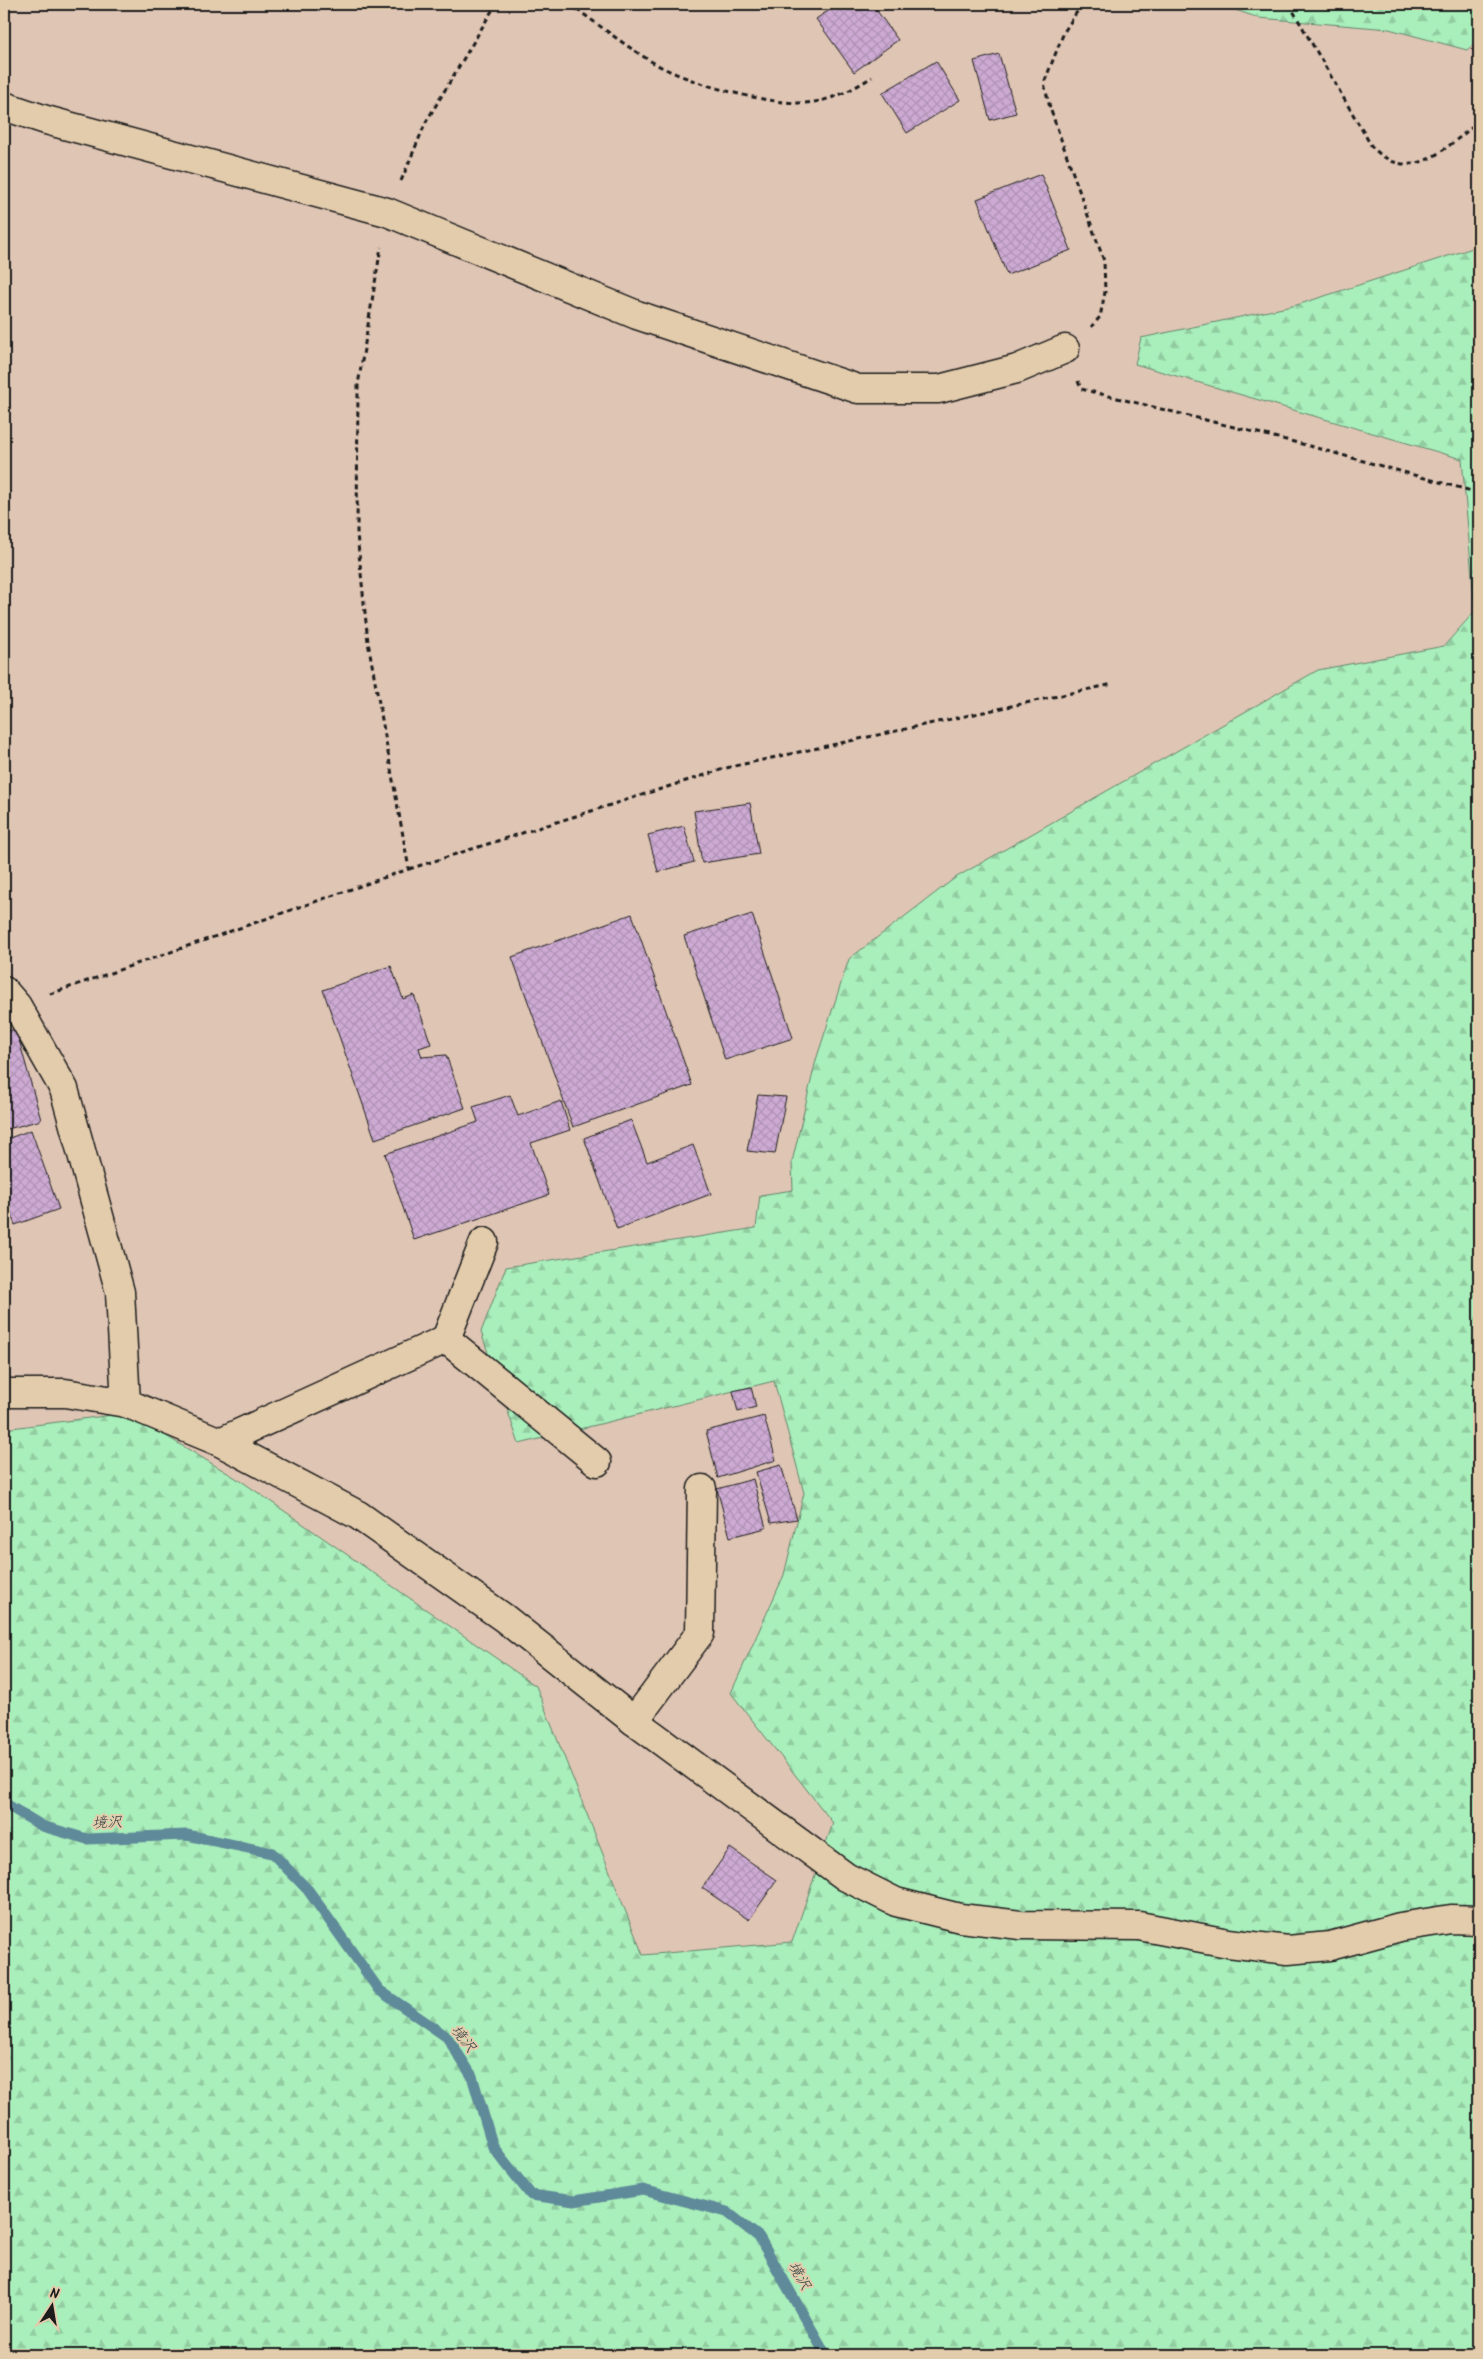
<svg xmlns="http://www.w3.org/2000/svg" width="1483" height="2359" viewBox="0 0 1483 2359" font-family="Kalam,'Klee One',sans-serif">
<style>
.forest{fill:url(#forest-firs);stroke:#62866c}
.lines{fill:none;stroke-linecap:round;stroke-linejoin:round}
.stream{stroke:#5f8a99;stroke-width:11}
.building{fill:url(#building-cross-hatch);stroke:#1c1c1c}
.minor-casing{stroke:#1c1c1c;stroke-width:31}
.path{stroke:#1c1c1c;stroke-width:3;stroke-dasharray:5 4;stroke-linecap:butt}
.minor{stroke:#e3ccac;stroke-width:28}
.labels{text-anchor:middle;dominant-baseline:central;stroke-width:4;stroke-linejoin:round;paint-order:stroke}
.water-label{font-size:15px;font-style:italic;fill:#324146;stroke:#e3ccac}
</style>
<defs>
<pattern id="forest-firs" width="22" height="20" patternUnits="userSpaceOnUse" patternTransform="scale(1.25)"><rect width="22" height="20" fill="#a9efbb"/><path d="M5 1l3.5 6h-7zM16 11l3.5 6h-7z" fill="#91cca0"/></pattern>
<pattern id="building-cross-hatch" width="8" height="8" patternUnits="userSpaceOnUse" patternTransform="scale(1.25)"><rect width="8" height="8" fill="#cdaad3"/><path d="M0 0l8 8M0 8l8-8" fill="none" stroke="#af92b5"/></pattern>
</defs>
<rect width="100%" height="100%" fill="#dfc5b4"/>
<filter id="ink" filterUnits="userSpaceOnUse"><feTurbulence type="fractalNoise" baseFrequency=".02" numOctaves="2"/><feDisplacementMap in="SourceGraphic" scale="10" xChannelSelector="R" yChannelSelector="G"/><feConvolveMatrix kernelMatrix="1 2 1 2 8 2 1 2 1" color-interpolation-filters="sRGB"/></filter>
<g filter="url(#ink)">
<!-- forest -->
<g class="forest">
<polygon points="1218,4 1479,4 1479,39 1467,50 1389,29 1259,18"/>
<polygon points="1479,246 1479,2355 4,2355 4,1429 128,1413 244,1483 536,1686 643,1955 792,1942 833,1823 731,1693 784,1575 804,1493 774,1381 519,1444 481,1332 506,1267 756,1228 760,1195 793,1190 792,1162 816,1060 849,959 955,878 1318,670 1444,646 1475,611 1462,459 1135,364 1141,338 1297,305"/>
</g>
<g class="lines">
<!-- stream -->
<polyline class="stream" points="4,1803 42,1826 87,1839 187,1835 272,1853 308,1890 379,1990 447,2037 472,2076 493,2147 531,2195 574,2201 643,2190 727,2212 759,2237 826,2355"/>
</g>
<!-- building -->
<g class="building">
<polygon points="838,4 872,4 898,40 854,72 816,19"/>
<polygon points="999,54 1016,113 990,120 974,61"/>
<polygon points="936,61 960,100 907,133 882,93"/>
<polygon points="1041,174 1071,250 1007,275 977,199"/>
<polygon points="750,803 759,854 702,863 694,811"/>
<polygon points="684,826 694,862 658,872 648,835"/>
<polygon points="632,914 692,1085 573,1127 512,957"/>
<polygon points="752,914 793,1038 725,1060 684,936"/>
<polygon points="391,966 403,999 414,995 431,1044 419,1048 422,1057 446,1055 465,1108 375,1139 323,990"/>
<polygon points="16,1029 41,1120 4,1130 4,1032"/>
<polygon points="510,1095 518,1116 561,1101 570,1130 531,1143 549,1195 414,1240 385,1154 478,1122 473,1107"/>
<polygon points="758,1095 786,1097 775,1154 747,1151"/>
<polygon points="631,1120 647,1162 693,1145 711,1194 617,1229 584,1138"/>
<polygon points="31,1130 59,1209 15,1225 4,1193 4,1140"/>
<polygon points="751,1387 756,1407 738,1412 733,1391"/>
<polygon points="764,1416 776,1460 718,1478 706,1431"/>
<polygon points="781,1465 797,1519 771,1523 756,1472"/>
<polygon points="753,1479 766,1528 730,1537 717,1489"/>
<polygon points="730,1848 777,1880 749,1920 702,1888"/>
</g>
<g class="lines">
<defs>
<g id="minor">
<polyline points="4,106 46,120 387,212 637,315 858,389 939,389 1017,369 1065,349"/>
<polyline points="4,991 17,1006 64,1089 120,1292 126,1403"/>
<polyline points="446,1339 484,1242"/>
<polyline points="4,1393 65,1393 126,1403 220,1442 358,1515 504,1618 634,1721 846,1877 896,1902 960,1918 1021,1925 1139,1926 1228,1943 1288,1950 1330,1946 1400,1927 1451,1919 1479,1920"/>
<polyline points="220,1442 446,1339 597,1462"/>
<polyline points="634,1721 700,1633 702,1489"/>
</g>
</defs>
<!-- minor casing -->
<use href="#minor" class="minor-casing"/>
<!-- path -->
<g class="path">
<path d="M 569,4 C 597,23 625,46 654,63 C 688,83 761,103 801,103 C 827,103 850,91 872,77"/>
<polyline points="1082,4 1064,32 1044,83 1050,108 1104,261 1105,292 1100,317 1091,327"/>
<path d="M 1289,4 L 1372,147 C 1412,187 1444,148 1479,122"/>
<polyline points="401,181 426,122 496,4"/>
<polyline points="1078,381 1081,389 1302,444 1479,493"/>
<polyline points="409,869 730,767 1113,684"/>
<polyline points="50,994 409,869 368,642 357,534 358,385 381,247"/>
</g>
<!-- minor -->
<use href="#minor" class="minor"/>
</g>
</g>
<g class="labels">
<!-- water labels -->
<g class="water-label">
<text transform="translate(107 1823) rotate(-2)">境沢</text>
<text transform="translate(463 2039) rotate(52)">境沢</text>
<text transform="translate(799 2276) rotate(60)">境沢</text>
</g>
</g>
<!-- margin -->
<rect width="1483" height="2359" fill="none" stroke="#e3ccac" stroke-width="20"/>
<rect x="10" y="10" width="1463" height="2339" fill="none" stroke="#1c1c1c" stroke-width="2" filter="url(#ink)"/>
<!-- north arrow -->
<g transform="translate(52 2306) rotate(12)" stroke="#e3ccac" stroke-width="4" paint-order="stroke">
<path d="M0-4L9 19L0 12L-9 19Z" fill="#1c1c1c"/>
<text y="-8" font-size="14" font-weight="bold" text-anchor="middle" fill="#1c1c1c">N</text>
</g>
</svg>
